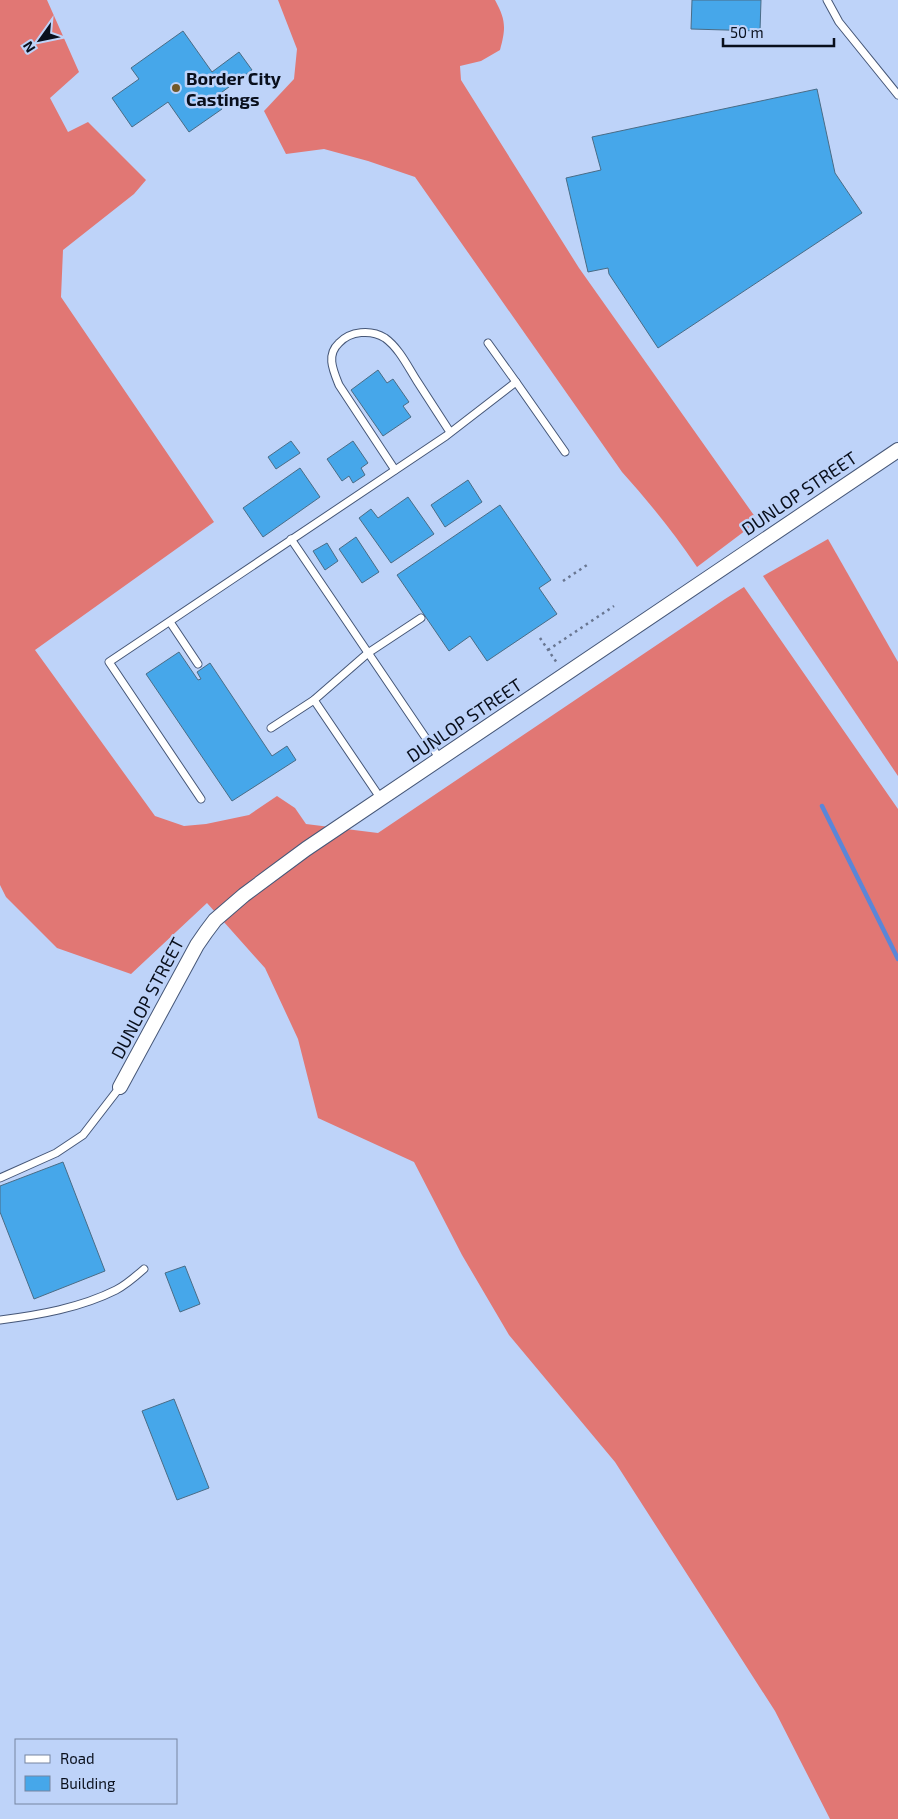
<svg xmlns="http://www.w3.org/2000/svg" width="898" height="1819" viewBox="0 0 898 1819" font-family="'Exo 2',sans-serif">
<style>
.forest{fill:#e17774}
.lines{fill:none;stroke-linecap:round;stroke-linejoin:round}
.stream{stroke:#5b86d8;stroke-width:4.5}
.building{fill:#46a7ea;stroke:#4a6c86}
.service-casing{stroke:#465778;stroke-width:9}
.minor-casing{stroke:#465778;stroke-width:16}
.path{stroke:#697691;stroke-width:2.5;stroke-dasharray:2.5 4;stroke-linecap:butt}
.service{stroke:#fff;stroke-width:7}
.minor{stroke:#fff;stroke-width:14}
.poi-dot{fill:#705829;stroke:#bed3f9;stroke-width:2}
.labels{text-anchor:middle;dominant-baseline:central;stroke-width:5;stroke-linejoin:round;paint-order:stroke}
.poi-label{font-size:18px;font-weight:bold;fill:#090f1c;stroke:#bed3f9;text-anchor:start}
.street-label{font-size:18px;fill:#090f1c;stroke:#bed3f9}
</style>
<rect width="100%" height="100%" fill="#bed3f9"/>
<!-- forest -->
<g class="forest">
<polygon points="0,0 47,0 79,72 50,98 68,132 88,122 146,180 134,194 63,250 61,297 214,522 35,650 155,816 184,826 206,824 249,815 277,796 295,808 306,824 378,833 725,599 744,587 898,809 898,1819 830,1819 775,1711 615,1462 509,1335 462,1255 414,1162 318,1118 298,1039 265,968 207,903 131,974 57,948 6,897 0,885"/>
<path d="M 278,0 L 495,0 C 506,20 506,28 500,50 L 481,61 L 460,66 L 461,80 L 579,268 L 758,521 L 697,567 C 674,533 649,502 622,472 L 415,177 L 368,161 L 324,149 L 286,154 L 264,111 L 294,79 L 297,49 Z"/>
<polygon points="828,539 898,662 898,776 763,576"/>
</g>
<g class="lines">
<!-- stream -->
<polyline class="stream" points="822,806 898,959"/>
</g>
<!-- building -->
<g class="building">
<polygon points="692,0 761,0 760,31 691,29"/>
<polygon points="183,31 212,72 239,52 252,70 214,98 222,109 189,132 168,102 132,127 112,98 139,79 131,68"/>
<polygon points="817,89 835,173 862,213 658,348 609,274 608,268 588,272 566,178 601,170 592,137"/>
<polygon points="378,370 387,383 393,379 409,402 403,406 411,417 383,436 351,390"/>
<polygon points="291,441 300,453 276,469 268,457"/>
<polygon points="353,441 368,463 361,468 365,475 353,483 349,476 342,481 327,459"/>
<polygon points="300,468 320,497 263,537 243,508"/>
<polygon points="468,480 482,502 445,527 431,505"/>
<polygon points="408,497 434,534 391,563 359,518 371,509 378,518"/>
<polygon points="500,505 551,580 539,588 557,614 487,661 470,636 449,651 397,575"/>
<polygon points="356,537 379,572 362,583 339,549"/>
<polygon points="327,543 338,561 325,570 313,551"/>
<polygon points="179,652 198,680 201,679 197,672 210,663 272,756 287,746 296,760 232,801 146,674"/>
<polygon points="63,1162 105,1271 34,1299 0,1212 0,1186"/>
<polygon points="185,1266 200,1304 180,1312 165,1273"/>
<polygon points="174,1399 209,1488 177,1500 142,1411"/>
</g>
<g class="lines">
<defs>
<g id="service">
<polyline points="827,0 839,22 898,95"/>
<polyline points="488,343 516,382"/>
<path d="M 395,470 L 339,385 C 333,370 326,355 339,343 C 350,331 371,329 385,338 C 399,348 408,367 417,381 C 428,398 439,415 450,432"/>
<polyline points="291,539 440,759"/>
<polyline points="170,622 198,664"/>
<polyline points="314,700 381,799"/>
<polyline points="271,728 314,700 368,653 421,618"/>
<polyline points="201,799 109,662 446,436 516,382 565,452"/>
<polyline points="0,1178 56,1153 83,1135 120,1087"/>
<path d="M 0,1320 C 39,1315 80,1308 116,1290 C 126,1285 135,1277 144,1269"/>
</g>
<polyline id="minor" points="120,1087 197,945 206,932 215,920 244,895 306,849 898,450"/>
</defs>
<!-- service casing -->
<use href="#service" class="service-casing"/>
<!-- minor casing -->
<use href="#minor" class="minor-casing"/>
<!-- path -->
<g class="path">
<polyline points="563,581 587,565"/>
<polyline points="540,638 557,663"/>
<polyline points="548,650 614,606"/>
</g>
<!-- service -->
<use href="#service" class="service"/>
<!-- minor -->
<use href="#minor" class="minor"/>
</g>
<!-- markers -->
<circle class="poi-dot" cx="176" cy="88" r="5"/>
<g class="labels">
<!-- poi labels -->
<g class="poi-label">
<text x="186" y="78">Border City<tspan x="186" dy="21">Castings</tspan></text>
</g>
<!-- street labels -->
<g class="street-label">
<text transform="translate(799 493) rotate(-34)">DUNLOP STREET</text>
<text transform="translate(464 720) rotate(-34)">DUNLOP STREET</text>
<text transform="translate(147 998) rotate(-62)">DUNLOP STREET</text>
</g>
</g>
<!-- legend -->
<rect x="15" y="1739" width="162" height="65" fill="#bed3f9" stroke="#7685a1"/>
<rect x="25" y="1755" width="25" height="8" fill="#ffffff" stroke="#7685a1"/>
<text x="60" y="1764" font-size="15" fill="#090f1c">Road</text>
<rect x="25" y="1776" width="25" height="15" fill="#46a7ea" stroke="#7685a1"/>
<text x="60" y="1789" font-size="15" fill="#090f1c">Building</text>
<!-- north arrow -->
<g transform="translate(40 40) rotate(237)" stroke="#bed3f9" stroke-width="4" paint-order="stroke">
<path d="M0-4L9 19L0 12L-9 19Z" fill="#090f1c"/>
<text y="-8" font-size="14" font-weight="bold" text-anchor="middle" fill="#090f1c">N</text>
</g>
<!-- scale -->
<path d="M723 38v8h111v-8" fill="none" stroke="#090f1c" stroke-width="2.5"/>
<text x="730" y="38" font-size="15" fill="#090f1c" stroke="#bed3f9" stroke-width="4" paint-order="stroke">50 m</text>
</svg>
